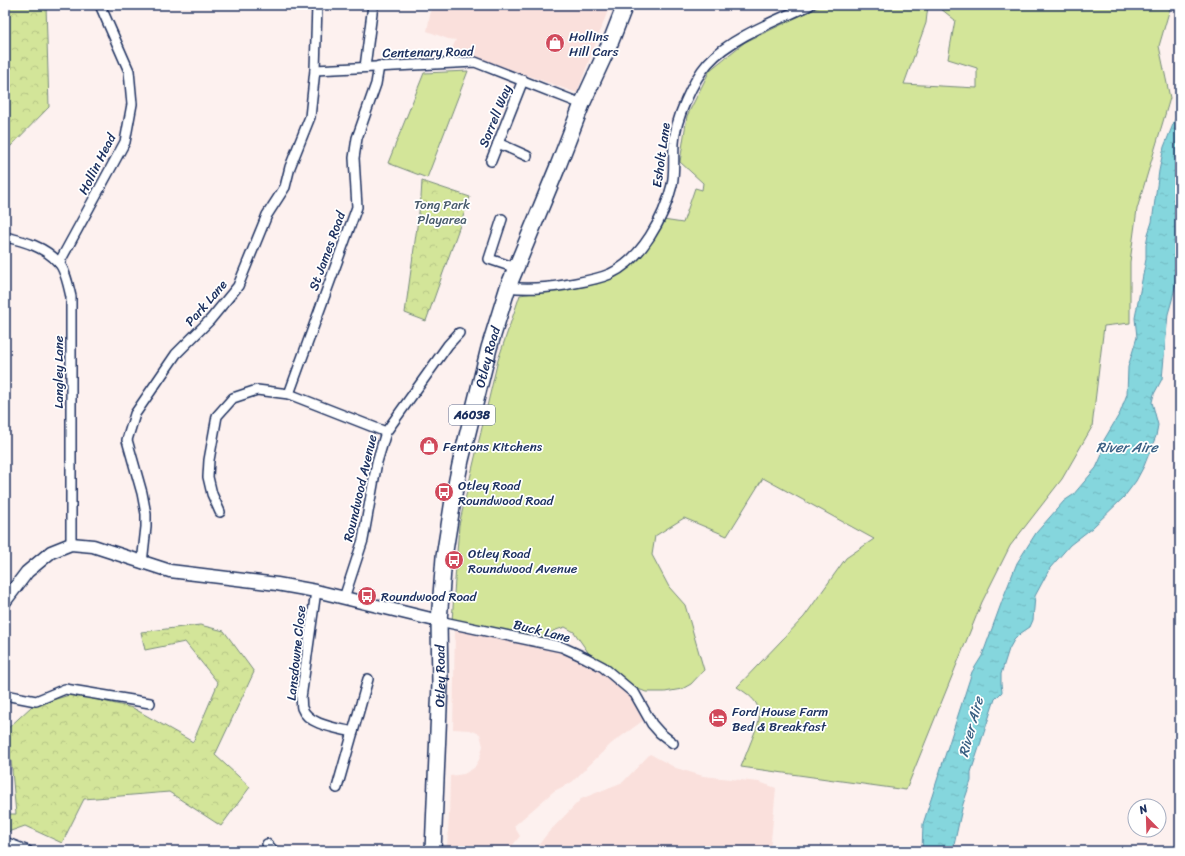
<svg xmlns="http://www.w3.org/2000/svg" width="1185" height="856" viewBox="0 0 1185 856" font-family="Sriracha,sans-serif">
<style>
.built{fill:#fae0dc}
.grass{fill:#d3e599;stroke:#778a7c}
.forest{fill:url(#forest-crowns);stroke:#778a7c}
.water{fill:url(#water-ripples);stroke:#5b93aa}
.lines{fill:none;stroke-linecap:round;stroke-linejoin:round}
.minor-casing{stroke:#1b2f5e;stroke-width:12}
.tertiary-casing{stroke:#1b2f5e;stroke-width:15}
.primary-casing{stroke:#1b2f5e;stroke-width:18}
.minor{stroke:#fff;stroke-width:9}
.tertiary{stroke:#fff;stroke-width:12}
.primary{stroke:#fff;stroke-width:15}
.labels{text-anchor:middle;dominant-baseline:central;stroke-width:3.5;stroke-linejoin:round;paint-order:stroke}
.shield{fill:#fff;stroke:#5f6d8e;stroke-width:1}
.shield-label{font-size:12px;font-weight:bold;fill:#1b2f5e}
.poi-label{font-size:13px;fill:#1b2f5e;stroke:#fff;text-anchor:start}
.street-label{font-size:13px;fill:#1b2f5e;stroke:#fff}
.park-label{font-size:13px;fill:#495c6d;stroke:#fff}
.water-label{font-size:14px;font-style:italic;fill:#3b6184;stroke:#fff}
</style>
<defs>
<pattern id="forest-crowns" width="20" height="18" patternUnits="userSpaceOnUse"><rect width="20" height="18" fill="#d3e599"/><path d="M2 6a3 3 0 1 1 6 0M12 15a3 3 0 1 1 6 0" fill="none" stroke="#b5c586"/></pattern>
<pattern id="water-ripples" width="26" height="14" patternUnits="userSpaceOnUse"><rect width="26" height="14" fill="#85d6dd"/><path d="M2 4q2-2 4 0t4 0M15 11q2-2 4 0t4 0" fill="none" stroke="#72b8c0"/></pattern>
</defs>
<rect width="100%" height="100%" fill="#fdf1ef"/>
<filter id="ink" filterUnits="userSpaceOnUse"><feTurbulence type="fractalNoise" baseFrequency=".025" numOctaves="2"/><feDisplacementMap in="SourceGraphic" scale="8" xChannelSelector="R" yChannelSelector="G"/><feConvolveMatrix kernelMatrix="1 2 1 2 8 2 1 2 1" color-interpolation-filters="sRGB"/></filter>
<g filter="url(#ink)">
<!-- built -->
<g class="built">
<polygon points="432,5 610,5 577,93 470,55 449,55 456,40 448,39 427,31"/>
<polygon points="455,629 492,635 566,653 591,662 632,697 644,720 612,743 572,782 554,791 514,826 520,836 508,851 461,851 447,847 449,817 450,776 464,774 474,768 479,760 483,746 480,734 470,730 453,729"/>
<polygon points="650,754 676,768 703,776 759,782 776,788 770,851 534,851 547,834 581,799 623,782"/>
</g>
<!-- grass -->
<g class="grass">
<path d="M 823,5 L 928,5 L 926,23 L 904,84 L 977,88 L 977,68 L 948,59 L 955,20 L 936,5 L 1171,5 L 1159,46 L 1170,98 L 1137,209 L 1130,262 L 1130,323 L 1104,326 L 1092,427 L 1062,479 L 1010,546 L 982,602 L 906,790 L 741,767 L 758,724 C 763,704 752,697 737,687 L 804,617 L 846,558 L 874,539 L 763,478 L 727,536 L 684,518 L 655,536 L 652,555 L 669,587 L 685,605 L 704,670 L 691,684 L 682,689 L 665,692 L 646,692 L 633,687 L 590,655 L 574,632 L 565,627 L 553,631 L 544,639 L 452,621 L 459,525 L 498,360 L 520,295 L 597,284 L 630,265 L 663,220 L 683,223 L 695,188 L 702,190 L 703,183 L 680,162 L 687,116 L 710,70 L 745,42 Z"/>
<polygon points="468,71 427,178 388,163 424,73"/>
</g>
<!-- forest -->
<g class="forest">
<polygon points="5,5 46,5 49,107 5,152"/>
<polygon points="422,181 470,197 426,321 405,313 421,198"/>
<polygon points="200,625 224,631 254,672 215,755 250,787 221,826 169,792 84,799 62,843 25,826 5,833 5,814 16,814 11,760 5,760 5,731 32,706 73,694 133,708 193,742 218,683 185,642 145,650 141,632"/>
</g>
<!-- water -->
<polygon class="water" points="1180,107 1180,265 1172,300 1168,314 1162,379 1154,394 1152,402 1158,425 1156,436 1144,466 1136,481 1124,497 1092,528 1070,545 1050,568 1035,596 1033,620 1030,627 1021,633 1014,640 1009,649 1001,674 1001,684 1002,692 995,699 992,708 971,772 971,781 963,804 954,845 954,851 922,851 923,824 972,672 982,656 1005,593 1017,563 1036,533 1064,501 1073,495 1096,468 1101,457 1104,440 1120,413 1127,394 1128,367 1137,337 1135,318 1146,259 1146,245 1148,234 1152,222 1159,171 1164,147"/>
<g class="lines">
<defs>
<g id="minor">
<polyline points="365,67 373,5"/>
<polyline points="315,70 475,62 582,104"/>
<polyline points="498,143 527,156"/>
<polyline points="491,161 523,80"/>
<polyline points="502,219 489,259 516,268"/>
<path d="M 5,237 C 24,241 45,247 58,262 C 65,268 69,288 71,297 L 71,544"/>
<polyline points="59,263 125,142 132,104 129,71 100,5"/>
<path d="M 508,287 C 528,290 546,288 565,285 C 580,282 596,280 610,274 C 642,259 664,218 672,185 C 675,171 673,158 674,143 C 675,120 693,80 708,63 C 731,37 778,20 810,5"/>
<polyline points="289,394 357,207 354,158 357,138 376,84 379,66"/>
<polyline points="220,512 212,494 208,477 209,460 217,416 233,398 257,390 289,394 386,432"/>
<polyline points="142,563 146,527 146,514 142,493 127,440 135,414 176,354 210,320 238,286 267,215 285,187 290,167 310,117 315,70 317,5"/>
<path d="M 316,591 L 301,698 C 302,701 301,705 302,708 C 308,725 337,728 353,732"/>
<polyline points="344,598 363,540 377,462 386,432 448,345 459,333"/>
<polyline points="439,621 562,647 586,658 603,667 635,694 652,724 660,733 673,743"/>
<polyline points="5,695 36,701 65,689 150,703"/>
<polyline points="337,788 368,679"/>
<polyline points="5,842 28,851"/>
<polyline points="267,844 274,851"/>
</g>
<polyline id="tertiary" points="5,601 27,572 51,552 71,544 93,546 170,571 277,584 316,591 439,621"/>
<g id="primary">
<path id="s1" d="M 433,851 L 440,684 L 439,621 L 444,557 L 454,494 L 461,460 L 489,348 L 508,287 L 558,166 L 582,104 L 611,41 L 625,5"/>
</g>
</defs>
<!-- minor casing -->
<use href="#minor" class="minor-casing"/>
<!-- tertiary casing -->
<use href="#tertiary" class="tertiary-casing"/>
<!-- primary casing -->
<use href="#primary" class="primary-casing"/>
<!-- minor -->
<use href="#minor" class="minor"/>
<!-- tertiary -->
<use href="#tertiary" class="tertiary"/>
<!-- primary -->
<use href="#primary" class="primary"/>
</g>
</g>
<!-- icons -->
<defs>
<symbol id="shop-disc" viewBox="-11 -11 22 22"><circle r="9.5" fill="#d1495b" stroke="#fff"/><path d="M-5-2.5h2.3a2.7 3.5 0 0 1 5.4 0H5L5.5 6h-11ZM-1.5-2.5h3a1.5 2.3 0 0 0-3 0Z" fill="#fff"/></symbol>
<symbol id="bus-disc" viewBox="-11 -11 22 22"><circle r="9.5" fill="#d1495b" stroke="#fff"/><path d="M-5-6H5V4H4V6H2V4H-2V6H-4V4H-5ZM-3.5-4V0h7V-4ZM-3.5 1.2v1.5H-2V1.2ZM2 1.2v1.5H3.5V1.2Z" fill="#fff"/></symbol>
<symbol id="hotel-disc" viewBox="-11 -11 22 22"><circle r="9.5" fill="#d1495b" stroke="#fff"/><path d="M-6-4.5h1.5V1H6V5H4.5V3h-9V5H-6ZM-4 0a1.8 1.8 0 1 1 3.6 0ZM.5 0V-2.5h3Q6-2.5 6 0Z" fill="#fff"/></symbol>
</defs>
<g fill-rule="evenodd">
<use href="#shop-disc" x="544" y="32" width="22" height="22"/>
<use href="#shop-disc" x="418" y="435" width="22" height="22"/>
<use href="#bus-disc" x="433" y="481" width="22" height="22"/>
<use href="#bus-disc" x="443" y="549" width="22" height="22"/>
<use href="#bus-disc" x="356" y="585" width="22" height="22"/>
<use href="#hotel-disc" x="707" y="707" width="22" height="22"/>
</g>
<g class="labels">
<!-- shield labels -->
<rect class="shield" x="449" y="405" width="46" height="20" rx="3"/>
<g class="shield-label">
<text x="472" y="415">A6038</text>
</g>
<!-- poi labels -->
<g class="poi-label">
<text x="569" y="36">Hollins<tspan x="569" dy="15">Hill Cars</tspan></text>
<text x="443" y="446">Fentons Kitchens</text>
<text x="458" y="485">Otley Road<tspan x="458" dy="15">Roundwood Road</tspan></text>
<text x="468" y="553">Otley Road<tspan x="468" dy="15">Roundwood Avenue</tspan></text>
<text x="381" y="596">Roundwood Road</text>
<text x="732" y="711">Ford House Farm<tspan x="732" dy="15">Bed &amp; Breakfast</tspan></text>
</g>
<!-- street labels -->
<g class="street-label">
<text transform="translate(428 52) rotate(-1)">Centenary Road</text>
<text transform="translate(495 116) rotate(-68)">Sorrell Way</text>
<text transform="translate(661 155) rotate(-82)">Esholt Lane</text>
<text transform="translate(97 164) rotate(-63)">Hollin Head</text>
<text transform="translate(327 251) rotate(-70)">St James Road</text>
<text transform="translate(206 303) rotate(-49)">Park Lane</text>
<text stroke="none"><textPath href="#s1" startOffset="499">Otley Road</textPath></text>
<text transform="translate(58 372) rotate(-90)">Langley Lane</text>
<text transform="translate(360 488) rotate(-77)">Roundwood Avenue</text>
<text transform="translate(542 631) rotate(14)">Buck Lane</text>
<text transform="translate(296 653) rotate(-84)">Lansdowne Close</text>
<text stroke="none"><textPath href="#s1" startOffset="175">Otley Road</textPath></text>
</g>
<!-- park labels -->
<g class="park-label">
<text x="442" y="204">Tong Park<tspan x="442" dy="15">Playarea</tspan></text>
</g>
<!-- water labels -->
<g class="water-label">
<text x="1127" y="447">River Aire</text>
<text transform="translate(971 727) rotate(-75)">River Aire</text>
</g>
</g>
<!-- margin -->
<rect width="1185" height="856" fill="none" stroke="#fff" stroke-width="20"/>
<rect x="10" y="10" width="1165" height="836" fill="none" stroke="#1b2f5e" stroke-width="1.5" filter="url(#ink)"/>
<!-- north arrow -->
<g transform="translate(1147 818) rotate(337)"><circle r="19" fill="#ffffff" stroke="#a4acbf"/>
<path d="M0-3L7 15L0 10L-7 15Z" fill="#d1495b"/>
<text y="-6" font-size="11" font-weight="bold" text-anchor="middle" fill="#1b2f5e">N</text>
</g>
</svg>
